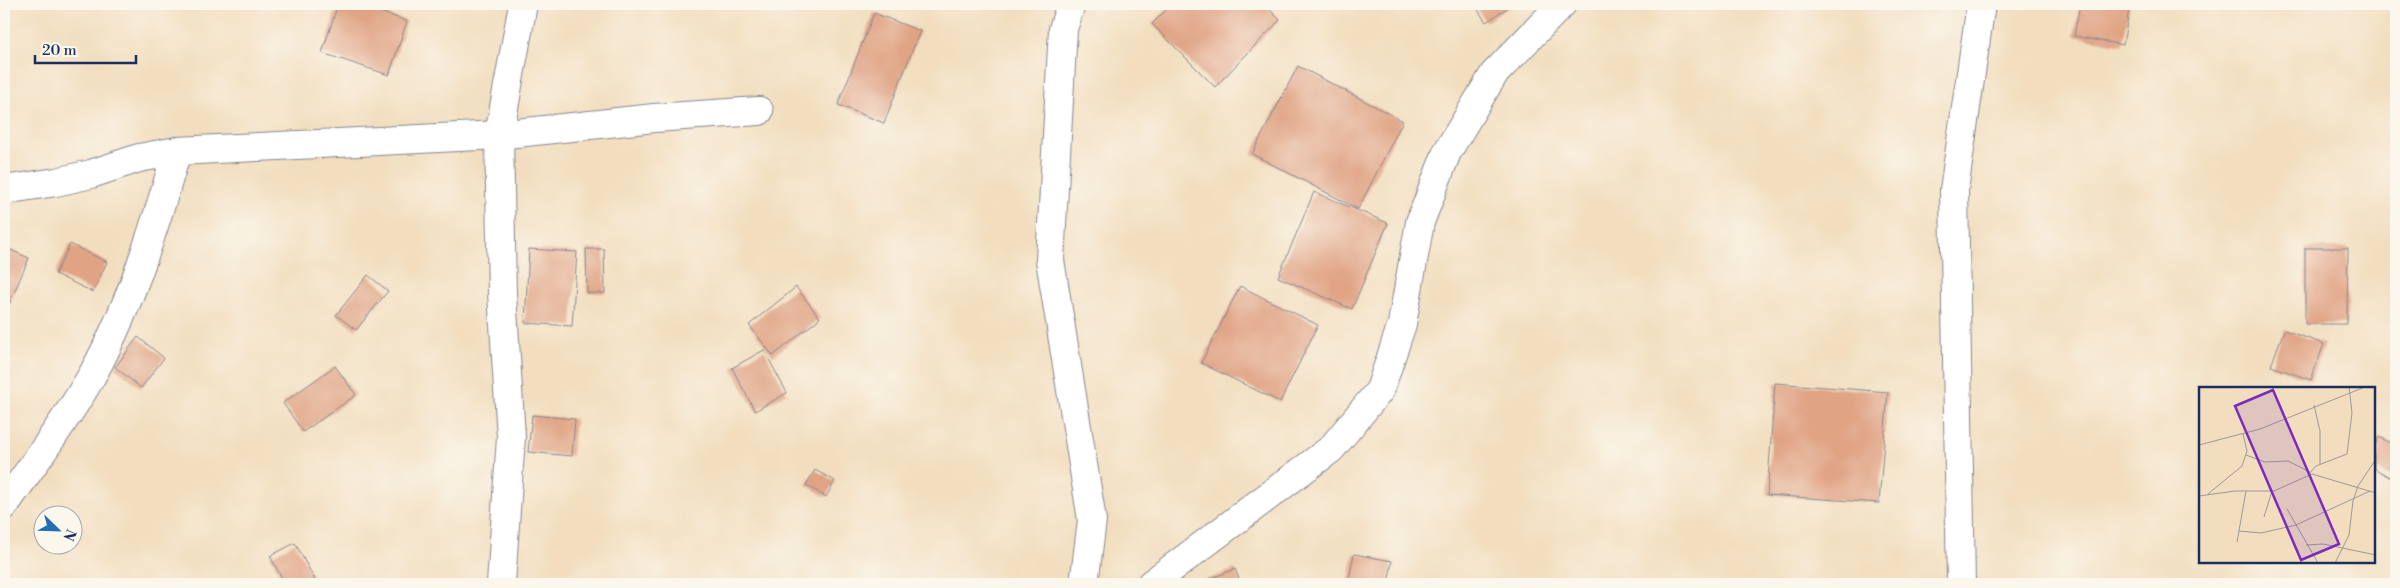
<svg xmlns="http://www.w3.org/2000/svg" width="2400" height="588" viewBox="0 0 2400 588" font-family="'Libre Bodoni',serif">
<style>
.building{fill:#e0a384}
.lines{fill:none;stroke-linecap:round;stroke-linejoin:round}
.minor-casing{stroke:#86868e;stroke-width:30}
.minor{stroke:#fff;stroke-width:28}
.inset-road{fill:none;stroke:#9c9898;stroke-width:1}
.view{fill:#7b2cbf;fill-opacity:0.15;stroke:#7b2cbf;stroke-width:2.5}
.inset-edge{fill:none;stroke:#1b2f5e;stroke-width:2.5}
</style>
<rect width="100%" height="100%" fill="#fbf7ec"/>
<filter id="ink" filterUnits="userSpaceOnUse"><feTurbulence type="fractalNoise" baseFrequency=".02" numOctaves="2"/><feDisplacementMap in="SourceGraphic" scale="10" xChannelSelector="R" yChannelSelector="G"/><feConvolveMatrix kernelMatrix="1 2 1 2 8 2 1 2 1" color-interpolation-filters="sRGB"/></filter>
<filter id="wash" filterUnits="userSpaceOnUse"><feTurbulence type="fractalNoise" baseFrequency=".0096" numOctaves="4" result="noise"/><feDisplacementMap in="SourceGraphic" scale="20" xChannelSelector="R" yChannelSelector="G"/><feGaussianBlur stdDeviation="1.12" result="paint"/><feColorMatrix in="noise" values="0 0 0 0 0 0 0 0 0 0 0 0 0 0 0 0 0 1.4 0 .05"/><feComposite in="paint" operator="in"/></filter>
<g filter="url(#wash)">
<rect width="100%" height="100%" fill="#f2debf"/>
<g id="blocks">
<!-- building -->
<g class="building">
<polygon points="338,4 356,4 407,21 389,75 322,53"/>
<polygon points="1172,4 1264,4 1280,20 1215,87 1152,24"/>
<polygon points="1474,4 1513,4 1486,22"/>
<polygon points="2080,4 2130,4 2123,45 2074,36"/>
<polygon points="874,13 920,31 884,123 838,105"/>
<polygon points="1298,66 1403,121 1358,209 1252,154"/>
<polygon points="1314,192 1388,223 1352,309 1278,277"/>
<polygon points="70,244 107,262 93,292 55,274"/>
<polygon points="4,247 29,258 4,316"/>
<polygon points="2305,248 2348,248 2347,324 2305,324"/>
<polygon points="529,249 577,252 572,326 525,323"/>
<polygon points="586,249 604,249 605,293 587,293"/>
<polygon points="368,275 388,291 356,330 336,315"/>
<polygon points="1240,286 1318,325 1280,402 1201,363"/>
<polygon points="796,287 820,318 773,356 749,325"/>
<polygon points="2284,330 2324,344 2311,380 2271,366"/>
<polygon points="138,337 164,358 141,388 115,367"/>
<polygon points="764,350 787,393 755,411 732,368"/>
<polygon points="335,366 356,395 303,432 283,403"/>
<polygon points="1775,383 1888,392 1879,503 1767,495"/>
<polygon points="532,415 575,419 572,456 528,452"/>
<polygon points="2379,437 2396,446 2396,468 2391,478 2374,468 2374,447"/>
<polygon points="815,470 835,481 826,497 806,485"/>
<polygon points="295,543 315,580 307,584 285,584 270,556"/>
<polygon points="1354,554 1392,561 1388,584 1348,584"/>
<polygon points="1235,569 1241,584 1196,584"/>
</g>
</g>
</g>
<g filter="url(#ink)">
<use href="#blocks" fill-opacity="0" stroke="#86868e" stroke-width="1"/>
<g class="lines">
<defs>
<g id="minor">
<polyline points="1071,4 1063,29 1050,260 1092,520 1084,584"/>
<polyline points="4,190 56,182 91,174 139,158 177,151 499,135 654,118 759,111"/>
<path d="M 4,506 C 32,466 62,426 87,384 C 127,317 155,226 177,151"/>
<polyline points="501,584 511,437 502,293 499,135 523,4"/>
<polyline points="1151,584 1331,449 1380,390 1402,324 1420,222 1447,152 1494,74 1562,4"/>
<polyline points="1961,584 1954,190 1981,4"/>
</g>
</defs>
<!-- minor casing -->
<use href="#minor" class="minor-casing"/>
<!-- minor -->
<use href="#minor" class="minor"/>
</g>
</g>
<!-- overview -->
<g transform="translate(2199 387)">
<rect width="176" height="176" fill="#f2debf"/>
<path class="inset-road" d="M 115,18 L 121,44 L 121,77M 0,58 L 61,42 L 166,0M 47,68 L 66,75 L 89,74 L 111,85M 109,88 L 117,79 L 148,67 L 153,26 L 150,0M 9,107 L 43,79 L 48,64 L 44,47M 0,109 L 36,104 L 75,104 L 113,87 L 177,106M 88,122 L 119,176M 65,130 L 73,104M 40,144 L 62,146 L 97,138 L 171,104M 38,155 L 47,104M 107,158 L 124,157 L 177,168M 136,176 L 150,148 L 154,114 L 159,99 L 177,72"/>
<path class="view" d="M 74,3 L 140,157 L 102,173 L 36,19 Z"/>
<rect width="176" height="176" class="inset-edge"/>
</g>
<!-- margin -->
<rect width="2400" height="588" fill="none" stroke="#fbf7ec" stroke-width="20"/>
<!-- north arrow -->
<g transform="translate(58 530) rotate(113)"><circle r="24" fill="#fbf7ec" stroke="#a1a7b3"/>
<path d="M0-4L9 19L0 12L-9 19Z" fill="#1f6fb2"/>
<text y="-8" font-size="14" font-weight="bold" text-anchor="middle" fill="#1b2f5e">N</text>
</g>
<!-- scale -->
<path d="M35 55v8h101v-8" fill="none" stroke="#1b2f5e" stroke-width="2.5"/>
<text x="42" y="55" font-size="15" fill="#1b2f5e" stroke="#fbf7ec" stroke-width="4" paint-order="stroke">20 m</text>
</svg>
